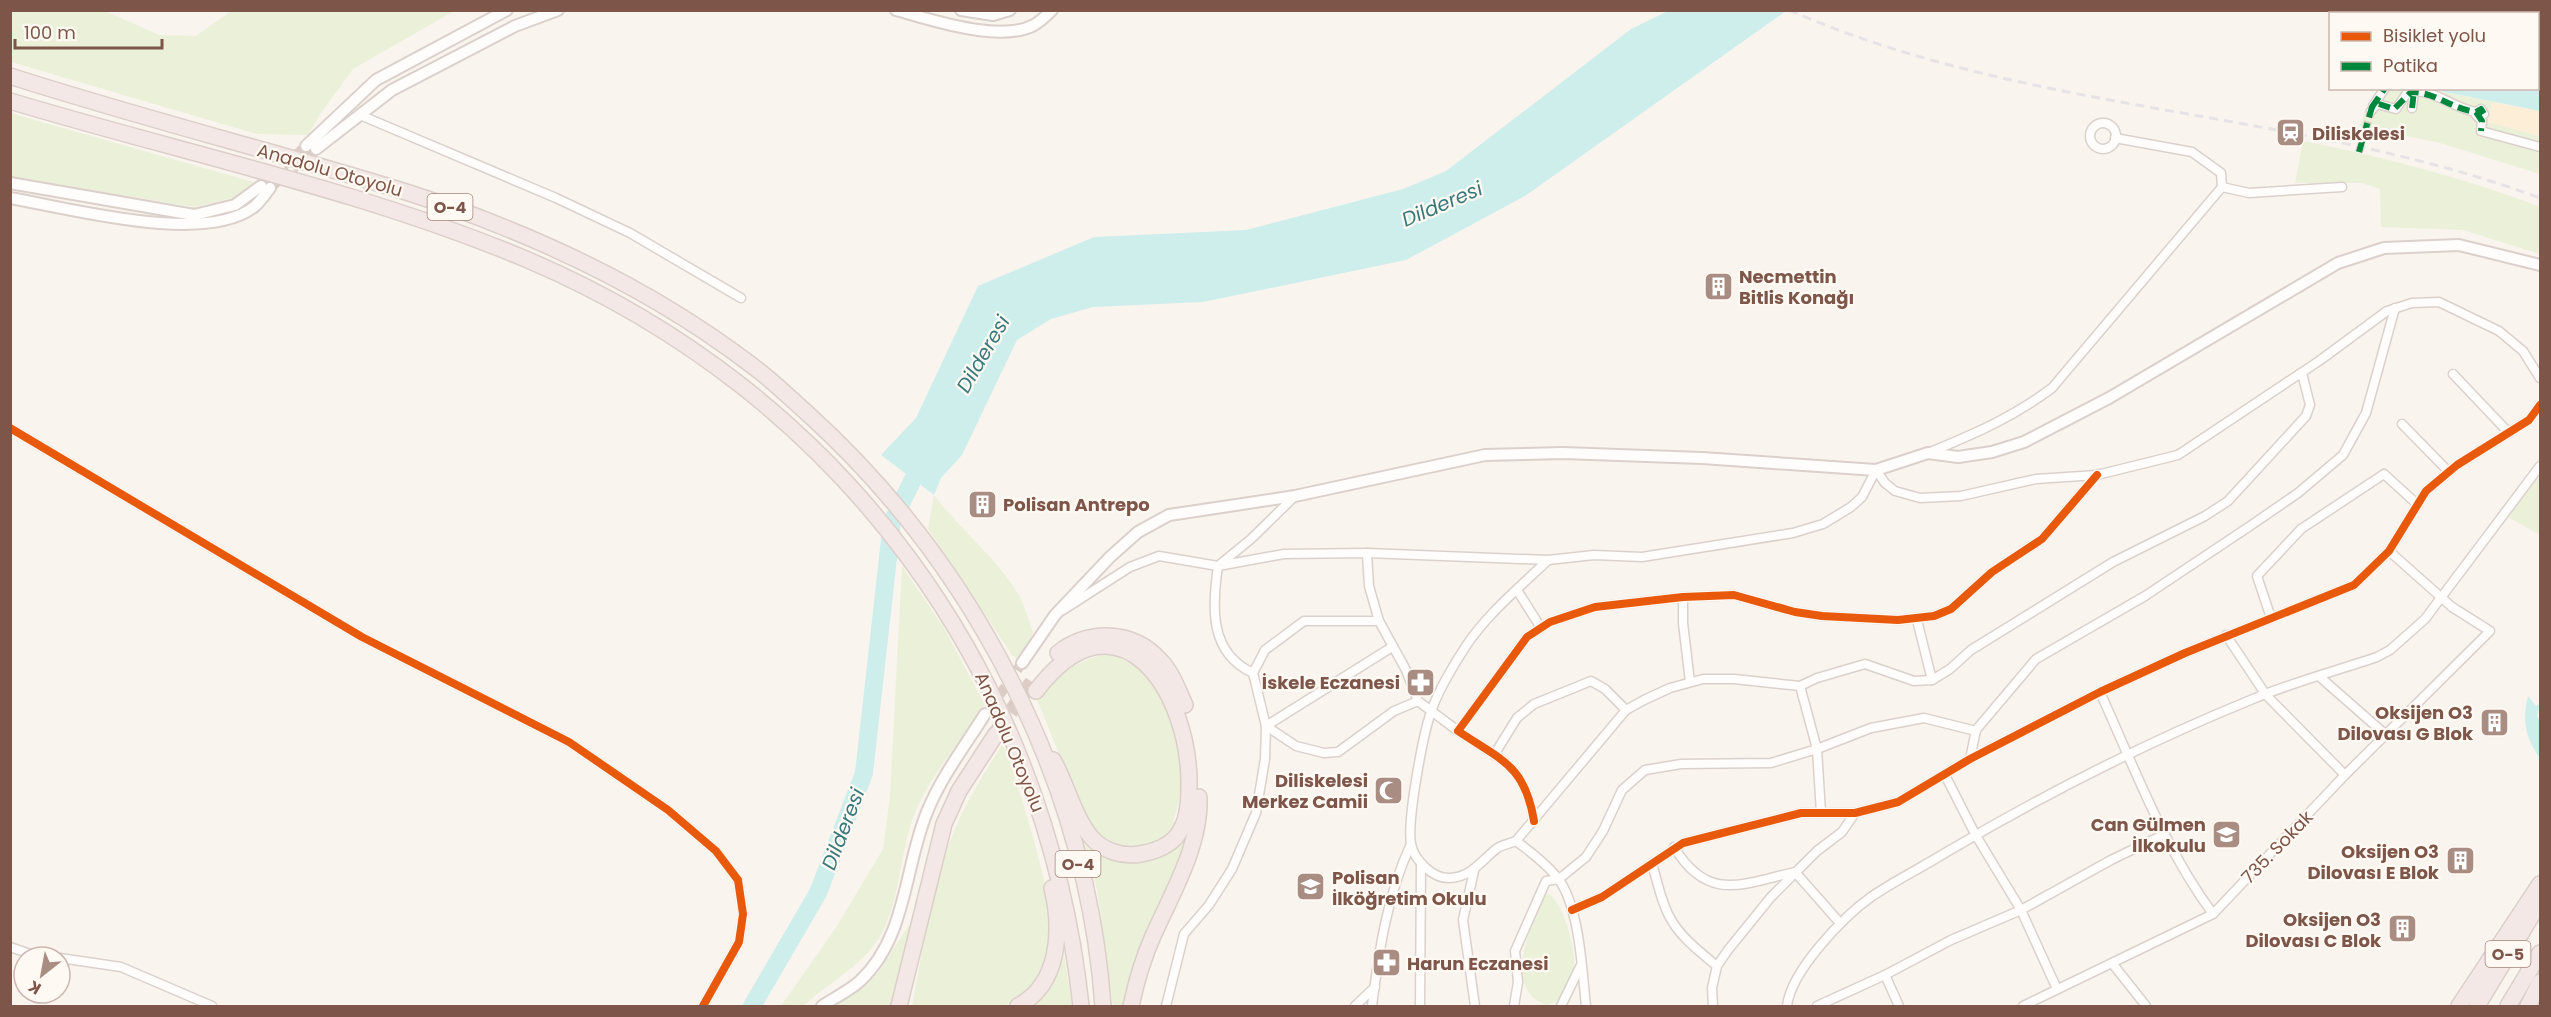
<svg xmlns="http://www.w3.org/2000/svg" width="2551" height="1017" viewBox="0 0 2551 1017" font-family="Poppins,sans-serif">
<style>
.green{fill:#eaf1d8}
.sand{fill:#fdeed7}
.water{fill:#ceeeec}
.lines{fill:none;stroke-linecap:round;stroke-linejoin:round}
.river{stroke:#ceeeec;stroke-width:18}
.street-tunnel{stroke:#dbccc5;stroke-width:8;stroke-dasharray:8 4;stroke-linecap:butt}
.secondary-tunnel{stroke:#dbccc5;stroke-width:10;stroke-dasharray:10 5;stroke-linecap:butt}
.highway-tunnel{stroke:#dbccc5;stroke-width:15;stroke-dasharray:15 8;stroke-linecap:butt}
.street-casing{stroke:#dbd1cc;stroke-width:11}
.secondary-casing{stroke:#dbd0cb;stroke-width:14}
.highway-casing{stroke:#dccfca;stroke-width:18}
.street{stroke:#fefdfc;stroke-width:8}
.secondary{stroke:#fefdfc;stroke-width:10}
.highway{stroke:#f3e8e6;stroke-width:15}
.rail{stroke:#e6e3e7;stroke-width:3;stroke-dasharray:9 6;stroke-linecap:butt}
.quiet{stroke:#00873e;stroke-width:6;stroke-dasharray:12 6;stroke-linecap:butt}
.cycleway-casing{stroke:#fff9f3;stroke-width:11}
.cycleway{stroke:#e8590c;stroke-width:8}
.labels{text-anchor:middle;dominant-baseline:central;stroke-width:4.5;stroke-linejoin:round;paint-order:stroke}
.shield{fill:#fff9f3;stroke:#a5867c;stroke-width:1.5}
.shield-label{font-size:16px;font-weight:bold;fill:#7e5549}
.poi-label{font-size:18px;font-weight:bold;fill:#7e5549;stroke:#fff9f3;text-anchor:end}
.street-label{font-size:18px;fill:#7e5549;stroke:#fff9f3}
.water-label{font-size:20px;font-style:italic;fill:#38797c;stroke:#fff9f3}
</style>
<rect width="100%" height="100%" fill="#faf4ee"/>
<!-- green -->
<g class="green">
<polygon points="11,10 105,11 159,35 196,36 231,11 454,11 353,69 321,113 308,135 257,134 11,62"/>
<polygon points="2381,89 2429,89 2493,102 2488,122 2540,136 2540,146 2478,132 2540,149 2540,174 2440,143 2360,126 2365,110"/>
<polygon points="10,113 257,183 237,197 194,207 11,177"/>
<path d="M 2303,141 C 2384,157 2461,177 2538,206 L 2540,201 L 2540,254 L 2463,230 L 2381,227 L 2380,189 L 2362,183 L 2295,183 Z"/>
<polygon points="2540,476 2540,535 2508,517"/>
<path d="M 934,495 C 960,530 1003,563 1022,601 C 1026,611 1029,622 1033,632 L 1021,661 L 1012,655 L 928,529 Z"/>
<path d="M 902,566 L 944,628 L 985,705 C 960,741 927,779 912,821 C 900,856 900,897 883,931 C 865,966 830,980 804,1006 L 781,1006 L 837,926 L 883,849 L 890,797 Z"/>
<path d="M 1110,654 C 1173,673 1196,764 1173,821 L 1177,823 L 1168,838 L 1155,845 L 1120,846 L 1101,837 L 1083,813 L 1036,697 C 1057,675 1079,658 1110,654 Z"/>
<path d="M 1002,745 L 1007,751 C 1020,795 1061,914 1050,953 C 1043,978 1027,998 1003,1006 L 912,1006 C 924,945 932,880 958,822 C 970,795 986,770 1002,745 Z"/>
<polygon points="1184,837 1186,840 1179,860 1124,1006 1113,1006 1097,889 1083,839 1097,852 1117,860"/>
<path d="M 1549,894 C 1563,901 1577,953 1574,968 C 1572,980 1563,993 1556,1002 L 1546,1005 C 1541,1002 1534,1000 1531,995 C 1509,969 1534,922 1543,895 Z"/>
<polygon points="909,925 913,926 895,1006 834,1006 878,973"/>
<polygon points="1064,955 1072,1006 1028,1006 1053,983"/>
</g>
<!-- sand -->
<polygon class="sand" points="2493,102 2540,111 2540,136 2488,122"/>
<!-- water -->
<g class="water">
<polygon points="1668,11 1786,11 1525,196 1406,260 1203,302 1093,307 1051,319 1017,340 962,455 941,478 934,495 881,455 916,418 978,286 1094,237 1246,230 1403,189 1446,171 1631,29"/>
<polygon points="2433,11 2540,11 2540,111 2430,89 2538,88 2538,14 2431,13"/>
<path d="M 2528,696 L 2536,706 L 2540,704 L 2537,716 L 2540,721 L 2539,757 C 2525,736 2522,720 2528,696 Z"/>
</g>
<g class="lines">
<!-- river -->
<polyline class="river" points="752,1006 818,893 864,773 892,522 923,459"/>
<!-- street-tunnel -->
<polyline class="street-tunnel" points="2359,152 2371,111"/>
<!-- secondary-tunnel -->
<g class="secondary-tunnel">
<polyline points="261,186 306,146"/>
<polyline points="270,188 316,149"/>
<polyline points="991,707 1022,663"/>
</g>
<!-- highway-tunnel -->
<polyline class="highway-tunnel" points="997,731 1032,682"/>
<defs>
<g id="street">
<polyline points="2373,106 2385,88"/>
<polyline points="2412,108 2414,91"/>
<path d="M 2371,111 L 2377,104 L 2396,109 L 2407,93 C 2429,85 2454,109 2476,112 L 2481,109 L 2484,114 L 2480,117"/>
<polyline points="360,115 556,198 630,233 741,298"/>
<polyline points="2476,115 2482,121 2481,131 2540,147"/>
<circle cx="2103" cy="136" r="13"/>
<polyline points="2222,187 2249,193 2342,187"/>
<polyline points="2453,374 2509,433"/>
<polyline points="2402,424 2449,472"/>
<polyline points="10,428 362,637 569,742 668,810 716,851 738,880 743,914 739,942 703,1006"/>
<path d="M 1928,453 C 1974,434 2012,418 2052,388 L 2222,187 L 2221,173 L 2192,152 L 2115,138"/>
<polyline points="1876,470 1885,483 1895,491 1920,498 1961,496 2036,479 2097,475 2178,455 2319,361 2387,311 2412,303 2439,302 2499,331 2523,351 2540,378"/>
<polyline points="1295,496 1251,539 1218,566 1284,554 1367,553 1548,560 1594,555 1642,557 1793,533 1823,524 1851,507 1862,497 1876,470"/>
<polyline points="1367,553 1369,586 1379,621 1406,670 1418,701 1458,731"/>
<path d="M 1548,560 C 1520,587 1488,613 1466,646 C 1453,666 1440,687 1432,709 C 1423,733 1407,820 1411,844 C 1414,860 1433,879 1450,878 C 1471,877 1480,862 1495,850 C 1500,845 1509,844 1516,841 L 1626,710 L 1644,700 L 1670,688 L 1703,679 L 1734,679 L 1800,686 L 1817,749 L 1821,813"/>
<polyline points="1517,590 1541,628"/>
<polyline points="1683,597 1683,623 1690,682"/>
<path d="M 1063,610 L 1130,567 L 1159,556 L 1218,566 C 1212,607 1209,653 1253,673"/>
<polyline points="2271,618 2257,576 2301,529 2384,474 2418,505"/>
<polyline points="1917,620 1932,680"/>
<polyline points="2226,635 2266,695 2345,775"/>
<polyline points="2320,677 2386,735"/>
<polyline points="1800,686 1817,678 1865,664 1914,681 1932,680 1950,669 1971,650 2113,562 2205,516 2228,501 2306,416 2310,405 2302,373"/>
<path d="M 2100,692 C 2134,767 2164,848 2213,914"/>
<polyline points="1266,726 1296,746 1324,753 1338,752 1394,711 1418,701"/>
<polyline points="1266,726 1392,647"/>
<polyline points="1494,755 1517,718 1534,704 1591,681 1605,689 1626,710"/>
<polyline points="1970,759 1976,730 2036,659 2145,596 2250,526 2298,493 2343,455 2366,413 2395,308"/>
<polyline points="1945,775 1975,834 2021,910 2057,989"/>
<path d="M 1534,821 C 1525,765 1501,760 1458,731 L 1527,637 L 1550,622 L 1595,607 L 1683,597 L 1734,595 L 1795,612 L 1822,616 L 1898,620 L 1934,616 L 1951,609 L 1992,572 L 2042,539 L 2097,475"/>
<path d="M 1516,841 C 1531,852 1545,863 1557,877 C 1580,906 1582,971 1586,1006"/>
<path d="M 1674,847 C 1708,903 1742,884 1795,872 L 1840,923"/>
<path d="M 1652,863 C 1667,921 1670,928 1717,966"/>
<polyline points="1474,871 1463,920 1475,1006"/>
<polyline points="1572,910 1602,897 1683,843 1801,813 1855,813 1898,802 1970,759 2100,692 2185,653 2354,585 2389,551 2426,491 2457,465 2529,420 2540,405"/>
<polyline points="10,947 33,955 50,957"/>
<polyline points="60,958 121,967 212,1006"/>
<polyline points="2112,963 2146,1006"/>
<polyline points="1885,975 1951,940 2021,910 2111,860 2165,834"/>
<polyline points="1166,1006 1184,934 1209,905 1232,869 1256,813 1265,759 1266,726 1253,673 1265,650 1304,621 1379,621"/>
<polyline points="1355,1006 1375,987"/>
<path d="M 1372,1006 C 1379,951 1387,895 1411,844"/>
<polyline points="1420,1006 1421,864"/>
<polyline points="1514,1006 1518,982 1515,951 1546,881 1559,879 1586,857 1603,831 1622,790 1645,770 1681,764 1771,763 1817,749 1871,728 1924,718 1976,731"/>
<polyline points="1561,1006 1580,967"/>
<polyline points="1713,1006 1712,988 1717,966 1728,950 1771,897 1817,851 1842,832 1855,813"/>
<path d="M 1787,1006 C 1791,971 1843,917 1871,897 C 1894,881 1921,868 1945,853 C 2043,795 2147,742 2253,699 C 2293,682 2336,671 2377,657 L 2390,650 L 2425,619 L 2540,466"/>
<polyline points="1817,1006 1885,975 1899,1006"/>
<polyline points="2023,1006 2213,914 2345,775 2490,631 2452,607 2389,551"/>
</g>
<g id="secondary">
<path d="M 896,10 C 931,20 1001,43 1034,25 C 1040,22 1047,15 1052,10"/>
<polyline points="961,10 993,15 1010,10"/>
<polyline points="306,146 376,80 507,10"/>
<polyline points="316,149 392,90 515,26 558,10"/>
<polyline points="10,183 194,215 235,205 261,186"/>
<path d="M 10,198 C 69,208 207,246 255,206 C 261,201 265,194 270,188"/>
<polyline points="1022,663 1055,615 1110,557 1138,532 1169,515 1295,496 1485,455 1563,453 1702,458 1876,470 1928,453 1958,457 1992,452 2024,442 2109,398 2338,263 2384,248 2459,245 2540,265"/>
<path d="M 822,1006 C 834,998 849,991 860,981 C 907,937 904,868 927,812 C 941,777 965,746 985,714"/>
</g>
<g id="highway">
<path d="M 10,76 C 97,104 185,128 273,153 C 350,175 428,196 503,227 C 593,263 677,308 754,367 C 773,381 790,398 807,413 C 974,564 1087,781 1103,1006"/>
<path d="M 10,101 C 182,153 362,190 528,260 C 840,393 1045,670 1081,1006"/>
<path d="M 1058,653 C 1089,629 1133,630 1160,660 C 1172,672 1178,690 1185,705"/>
<path d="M 1036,691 C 1118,583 1190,691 1189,785 C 1189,803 1188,822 1176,837 C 1167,847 1153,852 1140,854 C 1122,857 1103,851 1091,837 C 1073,815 1067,784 1053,760"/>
<polyline points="899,1006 944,824 959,791 996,734"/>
<path d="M 1018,1006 C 1060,984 1062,929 1052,888"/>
<path d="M 1131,1006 C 1136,983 1143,958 1153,936 C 1172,893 1201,845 1199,797"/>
<polyline points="2459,1006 2540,884"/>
<polyline points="2477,1006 2540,902"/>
<polyline points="2508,1006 2540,953"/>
<polyline points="2528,1006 2540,982"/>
</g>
</defs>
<!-- street casing -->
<use href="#street" class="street-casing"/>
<!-- secondary casing -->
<use href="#secondary" class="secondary-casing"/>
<!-- highway casing -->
<use href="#highway" class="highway-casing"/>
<!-- street -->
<use href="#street" class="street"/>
<!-- secondary -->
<use href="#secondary" class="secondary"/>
<!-- highway -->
<use href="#highway" class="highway"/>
<!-- rail -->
<path class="rail" d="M 1789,10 C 2028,115 2297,108 2540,198"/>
<!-- quiet -->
<g class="quiet">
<polyline points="2372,107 2385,88"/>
<polyline points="2412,108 2414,91"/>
<polyline points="2476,112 2482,121 2481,131"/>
<path d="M 2359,152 L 2372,107 L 2379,104 L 2394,109 L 2411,92 C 2435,92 2452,109 2476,112 L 2481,109 L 2484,114 L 2480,117"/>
</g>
<defs>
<g id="cycleway">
<polyline points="10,428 362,637 569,742 668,810 716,851 738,880 743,914 739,942 703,1006"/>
<path d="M 1534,821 C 1525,765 1501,760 1458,731 L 1527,637 L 1550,622 L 1595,607 L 1683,597 L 1734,595 L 1795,612 L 1822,616 L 1898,620 L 1934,616 L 1951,609 L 1992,572 L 2042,539 L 2097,475"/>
<polyline points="1572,910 1602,897 1683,843 1801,813 1855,813 1898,802 1970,759 2100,692 2185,653 2354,585 2389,551 2426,491 2457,465 2529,420 2540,405"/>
</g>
</defs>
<!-- cycleway casing -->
<use href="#cycleway" class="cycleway-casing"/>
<!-- cycleway -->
<use href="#cycleway" class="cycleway"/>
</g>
<!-- icons -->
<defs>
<symbol id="station-square" viewBox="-11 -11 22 22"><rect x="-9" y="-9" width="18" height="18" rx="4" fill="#a98d83" stroke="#fff9f3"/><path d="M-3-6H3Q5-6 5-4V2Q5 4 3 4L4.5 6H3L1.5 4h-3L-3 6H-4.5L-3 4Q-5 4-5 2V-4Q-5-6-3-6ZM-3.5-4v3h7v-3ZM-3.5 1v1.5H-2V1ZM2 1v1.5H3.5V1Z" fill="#fff"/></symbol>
<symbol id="building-square" viewBox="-11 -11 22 22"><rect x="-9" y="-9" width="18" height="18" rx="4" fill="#a98d83" stroke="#fff9f3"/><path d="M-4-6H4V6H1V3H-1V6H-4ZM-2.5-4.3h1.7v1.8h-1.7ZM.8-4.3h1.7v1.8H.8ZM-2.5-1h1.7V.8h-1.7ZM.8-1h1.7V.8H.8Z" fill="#fff"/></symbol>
<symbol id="pharmacy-square" viewBox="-11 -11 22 22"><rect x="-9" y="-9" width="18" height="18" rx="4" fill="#a98d83" stroke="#fff9f3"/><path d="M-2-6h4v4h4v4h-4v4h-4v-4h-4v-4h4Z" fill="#fff"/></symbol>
<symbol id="mosque-square" viewBox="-11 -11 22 22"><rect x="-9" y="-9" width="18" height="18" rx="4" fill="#a98d83" stroke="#fff9f3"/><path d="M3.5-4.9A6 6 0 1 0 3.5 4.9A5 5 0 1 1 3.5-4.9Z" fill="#fff"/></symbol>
<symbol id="school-square" viewBox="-11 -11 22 22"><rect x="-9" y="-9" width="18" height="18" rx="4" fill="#a98d83" stroke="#fff9f3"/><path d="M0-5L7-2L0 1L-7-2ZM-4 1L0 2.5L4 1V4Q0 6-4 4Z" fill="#fff"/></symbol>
</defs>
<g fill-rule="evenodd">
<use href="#station-square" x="2274" y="116" width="33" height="33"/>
<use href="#building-square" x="1702" y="270" width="33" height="33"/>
<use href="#building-square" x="966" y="488" width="33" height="33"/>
<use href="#pharmacy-square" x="1404" y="666" width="33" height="33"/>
<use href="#building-square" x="2478" y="706" width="33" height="33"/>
<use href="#mosque-square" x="1372" y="774" width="33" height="33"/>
<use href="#school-square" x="2210" y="818" width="33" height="33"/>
<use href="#building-square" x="2444" y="844" width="33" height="33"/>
<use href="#school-square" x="1294" y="870" width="33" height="33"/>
<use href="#building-square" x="2386" y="912" width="33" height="33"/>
<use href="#pharmacy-square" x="1370" y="946" width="33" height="33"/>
</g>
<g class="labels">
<!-- shield labels -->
<g class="shield">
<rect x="427.5" y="194" width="45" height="26" rx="4.5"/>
<rect x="1055.5" y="851" width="45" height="26" rx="4.5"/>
<rect x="2485.5" y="941" width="45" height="26" rx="4.5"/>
</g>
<g class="shield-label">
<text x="450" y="207">O-4</text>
<text x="1078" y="864">O-4</text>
<text x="2508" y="954">O-5</text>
</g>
<!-- poi labels -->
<g class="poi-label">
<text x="2312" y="133" text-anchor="start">Diliskelesi</text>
<text x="1739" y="276" text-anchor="start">Necmettin<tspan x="1739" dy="21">Bitlis Konağı</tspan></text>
<text x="1003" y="504" text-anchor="start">Polisan Antrepo</text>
<text x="1400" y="682">İskele Eczanesi</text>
<text x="2473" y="712">Oksijen O3<tspan x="2473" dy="21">Dilovası G Blok</tspan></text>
<text x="1368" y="780">Diliskelesi<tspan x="1368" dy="21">Merkez Camii</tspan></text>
<text x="2206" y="824">Can Gülmen<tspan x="2206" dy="21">İlkokulu</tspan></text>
<text x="2439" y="851">Oksijen O3<tspan x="2439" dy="21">Dilovası E Blok</tspan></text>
<text x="1332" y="877" text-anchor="start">Polisan<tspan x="1332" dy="21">İlköğretim Okulu</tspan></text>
<text x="2381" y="919">Oksijen O3<tspan x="2381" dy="21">Dilovası C Blok</tspan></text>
<text x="1407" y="963" text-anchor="start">Harun Eczanesi</text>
</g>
<!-- street labels -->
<g class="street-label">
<text transform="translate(330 170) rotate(16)">Anadolu Otoyolu</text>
<text transform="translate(1010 742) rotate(67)">Anadolu Otoyolu</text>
<text transform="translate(2277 847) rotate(-46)">735. Sokak</text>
</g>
<!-- water labels -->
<g class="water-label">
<text transform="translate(1442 204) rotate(-23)">Dilderesi</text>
<text transform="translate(983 354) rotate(-60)">Dilderesi</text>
<text transform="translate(843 829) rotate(-69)">Dilderesi</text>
</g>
</g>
<!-- border -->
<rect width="2551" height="1017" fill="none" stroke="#7e5549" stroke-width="24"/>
<!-- legend -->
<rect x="2329" y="12" width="210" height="78" fill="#fff9f3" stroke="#cbb7af" stroke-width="1.5"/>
<rect x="2341" y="32" width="30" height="9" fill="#e8590c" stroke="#cbb7af" stroke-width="1.5"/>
<text x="2383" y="42" font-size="18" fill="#7e5549">Bisiklet yolu</text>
<rect x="2341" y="62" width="30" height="9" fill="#00873e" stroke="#cbb7af" stroke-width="1.5"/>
<text x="2383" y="72" font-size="18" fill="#7e5549">Patika</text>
<!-- north arrow -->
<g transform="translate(42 975) rotate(211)"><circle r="28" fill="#fff9f3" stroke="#cbb7af" stroke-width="1.5"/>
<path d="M0-4.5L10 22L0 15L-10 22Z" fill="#a98d83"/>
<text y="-9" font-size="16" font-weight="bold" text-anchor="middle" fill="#7e5549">K</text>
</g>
<!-- scale -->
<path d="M15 39v9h147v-9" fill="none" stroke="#7e5549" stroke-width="3"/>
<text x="24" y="39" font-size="18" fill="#7e5549" stroke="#fff9f3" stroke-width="4.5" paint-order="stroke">100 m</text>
</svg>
